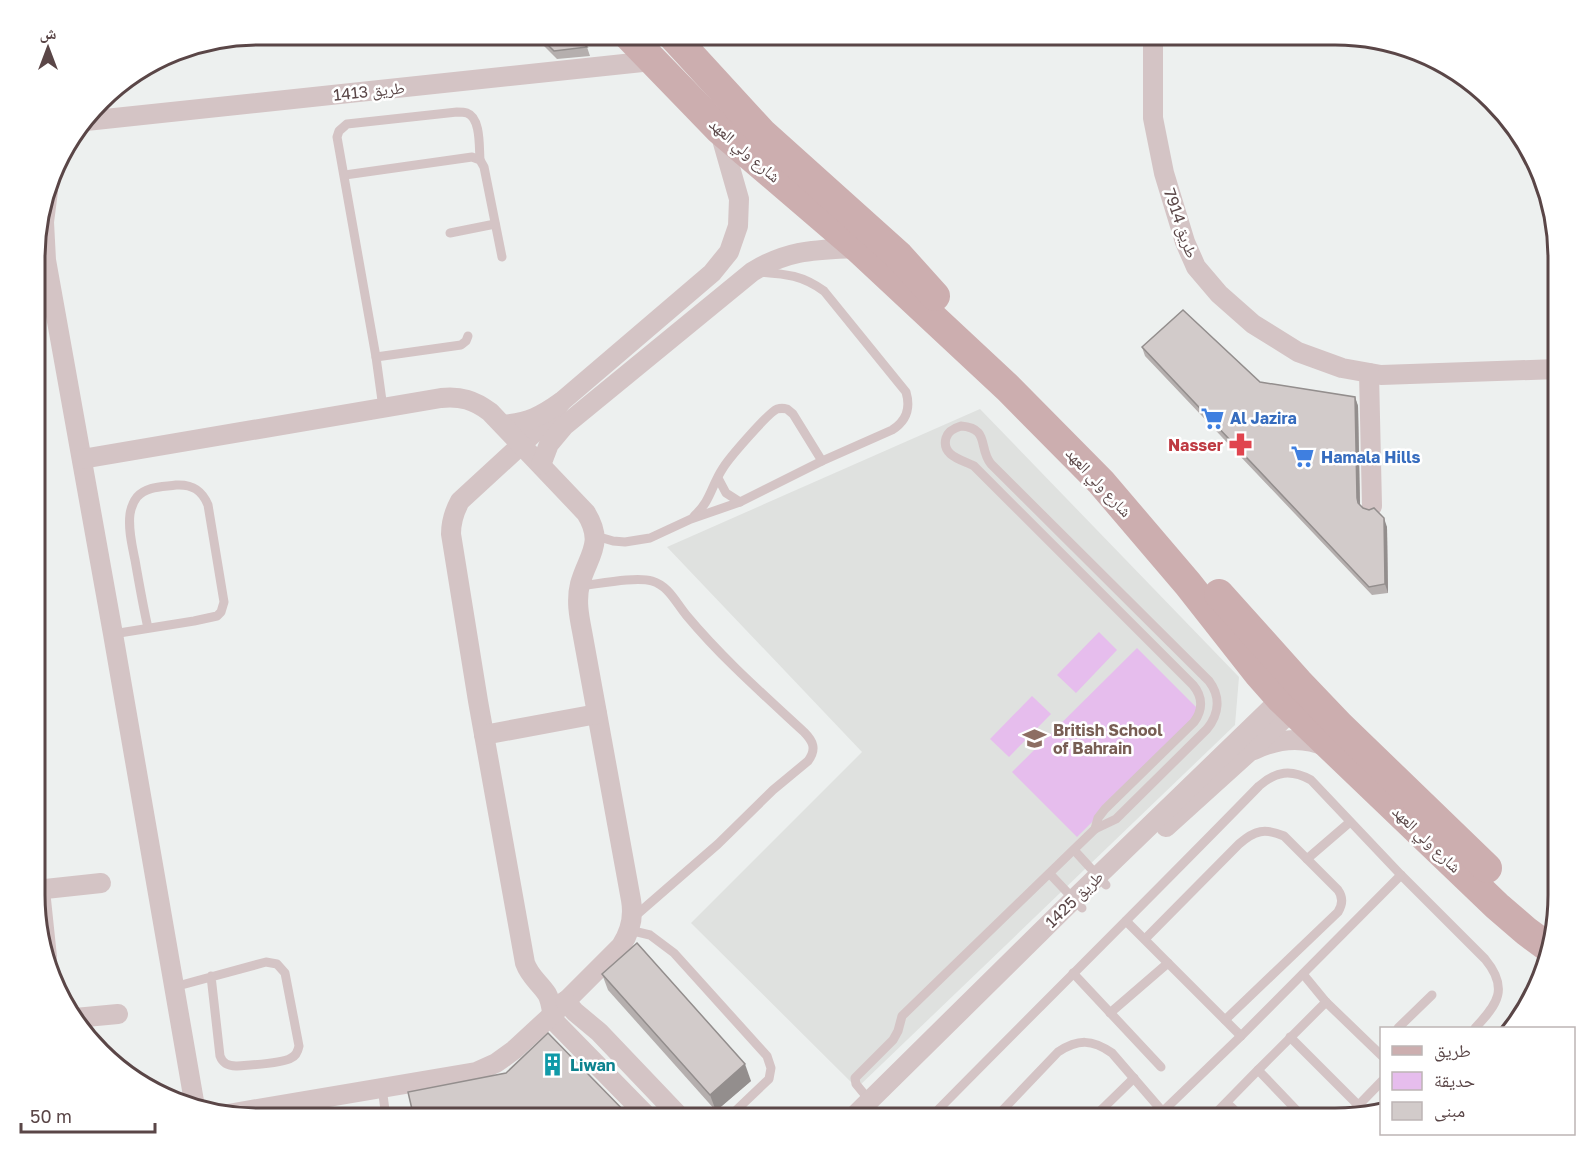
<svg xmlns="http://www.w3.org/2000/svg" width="1593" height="1153" viewBox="0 0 1593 1153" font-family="'Golos Text','Noto Naskh Arabic',sans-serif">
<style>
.education{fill:#dfe1df}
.green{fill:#e6bded}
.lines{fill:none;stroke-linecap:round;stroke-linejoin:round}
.service{stroke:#d4c4c5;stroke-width:9}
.minor{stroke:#d4c4c5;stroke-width:20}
.primary{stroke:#ccaeaf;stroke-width:30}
.wall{fill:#b5afae}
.shaded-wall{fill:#938e8d}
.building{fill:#d2cbca;stroke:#938e8d;stroke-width:1.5}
.labels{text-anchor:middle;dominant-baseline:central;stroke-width:5;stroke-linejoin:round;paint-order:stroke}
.street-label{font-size:16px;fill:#5a4647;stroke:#fff}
.shop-label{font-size:16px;font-weight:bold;fill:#366cbe;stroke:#fff;text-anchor:start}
.health-label{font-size:16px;font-weight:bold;fill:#be3a42;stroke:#fff;text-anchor:end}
.education-label{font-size:16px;font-weight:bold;fill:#785e54;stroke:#fff;text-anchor:start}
.culture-label{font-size:16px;font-weight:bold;fill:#0d838f;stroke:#fff;text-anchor:start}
.rim{fill:none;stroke:#5a4647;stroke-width:3}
</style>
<rect width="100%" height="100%" fill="#edf0ef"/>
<!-- education -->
<polygon class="education" points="980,409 1239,677 1235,725 857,1088 691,923 862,752 667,547"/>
<!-- green -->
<g class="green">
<polygon points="1099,632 1117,650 1076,693 1057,675"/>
<polygon points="1137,648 1202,713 1077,837 1012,772"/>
<polygon points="1032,696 1051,714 1009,757 990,739"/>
</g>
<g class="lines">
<!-- service -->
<g class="service">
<polyline points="345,175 472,157 480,160 484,167 502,257"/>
<polyline points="450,233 495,224"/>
<polyline points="376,357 461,345 466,341 468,336"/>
<path d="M 383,408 L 376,357 L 337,137 L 339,131 L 347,124 L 457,112 C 460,112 464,112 467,113 C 481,118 479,147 480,160"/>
<path d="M 961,426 C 990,428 978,448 991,464 L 1209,681 C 1221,697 1219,714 1207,729 L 1116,819 L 1095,829 L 1098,818 L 1105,809 L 1194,722 C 1203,710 1203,697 1193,685 L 974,466 C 963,460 941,456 946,438 C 948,431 954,428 961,426 Z"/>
<polyline points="718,478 726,493 740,502"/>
<path d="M 694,516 C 711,501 711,486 723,468 C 729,458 768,413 777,409 C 781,408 783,408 787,409 L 793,414 L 822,461"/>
<path d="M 596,536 L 613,541 L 625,542 L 650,538 L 691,519 L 740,502 L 822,461 L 892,430 C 906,421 911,409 906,392 L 824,291 C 802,275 786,274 760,272"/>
<path d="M 580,586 C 598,584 636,576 652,581 C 669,586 676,603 687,616 C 722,658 764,695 804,732 C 813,741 817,749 808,761 L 773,790 L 718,844 L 634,917"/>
<path d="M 113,634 L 194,621 L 217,616 L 221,612 L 224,602 L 208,505 C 202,490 192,484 176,485 C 162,487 147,486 137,497 C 133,502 131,508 130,514 C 128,529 132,545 135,560 C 139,583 143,606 148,628"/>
<polyline points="1074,850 1106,885"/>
<polyline points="1307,859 1350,822"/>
<polyline points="1050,874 1082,908"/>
<polyline points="1126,921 1241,1036"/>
<polyline points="629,930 650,935 674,953 767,1056 771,1068 769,1079 728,1118"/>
<path d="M 1145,939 L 1239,844 C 1255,830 1265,828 1284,836 L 1338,890 C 1343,897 1343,904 1338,912 L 1225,1020"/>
<polyline points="1073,973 1161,1067"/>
<polyline points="1303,974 1326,1002 1382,1056"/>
<path d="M 174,987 L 266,962 L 277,964 L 285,973 L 299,1046 C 298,1051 296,1056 291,1058 C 282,1064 248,1065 236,1066 C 228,1066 223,1064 220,1056 L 211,976"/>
<polyline points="1110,1013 1168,963"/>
<polyline points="1398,1028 1432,995"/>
<polyline points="1290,1037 1358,1105"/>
<polyline points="1258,1070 1304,1118"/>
<polyline points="382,1087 386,1118"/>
<polyline points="870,1101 856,1084 855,1078 893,1040 898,1031 902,1016 1095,829"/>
<polyline points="1227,1103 1243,1118"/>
<polyline points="1348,1116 1382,1081"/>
<path d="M 930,1118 C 1039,1007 1150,898 1259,786 C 1276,771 1291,769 1311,780 L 1401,875 L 1485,959 C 1509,988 1498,1004 1475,1028"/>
<path d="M 995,1118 L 1058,1052 C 1078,1039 1092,1039 1112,1053 L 1163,1112"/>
<polyline points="1093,1118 1134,1078"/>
<polyline points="1156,1118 1241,1036 1401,875"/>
<polyline points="1211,1118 1258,1070 1326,1002"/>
</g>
<!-- minor -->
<g class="minor">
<polyline points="1153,35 1153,118 1164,173 1185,242 1196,267 1219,294 1253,324 1298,352 1342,368 1381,375 1558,369"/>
<polyline points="86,121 652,61"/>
<polyline points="48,191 44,222 46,260 113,634 195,1107"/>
<polyline points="1369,373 1372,506"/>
<path d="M 561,402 L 548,420 L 460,501 C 454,512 451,521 451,534 L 478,701 L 525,963 C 530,977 539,982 547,994 C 552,1003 551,1013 555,1022 L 649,1118"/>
<path d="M 504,425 C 529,422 540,417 561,402 L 712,273 L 729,252 L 738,226 L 739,199 L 719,129"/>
<path d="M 82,459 L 441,398 C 461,396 474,400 490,412 L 586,513 C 605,544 588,555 580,584 C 576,600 579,616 582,631 L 631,900 C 634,917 631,931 621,946 L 552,1015 L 514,1050 L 496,1063 L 476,1072 L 228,1114"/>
<path d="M 541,465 L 549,444 L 564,426 L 752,272 C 789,249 816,250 858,248"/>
<polyline points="484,735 597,714"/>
<path d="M 1254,750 C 1277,739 1303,736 1327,747"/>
<polyline points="1166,827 1249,752 1301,702"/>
<polyline points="36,890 101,883"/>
<polyline points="40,890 47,957"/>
<polyline points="565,1001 575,1012 599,1032 681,1118"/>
<polyline points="75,1018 118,1014"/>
<polyline points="852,1118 1074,899 1290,690"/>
</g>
<!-- primary -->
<g class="primary">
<polyline points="628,35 719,129 858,248 1008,388 1101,482 1188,584 1258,673 1281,699 1497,906 1526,931 1549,948"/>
<polyline points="672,35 762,133 899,256 935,296"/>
<polyline points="1219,594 1298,682 1340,726 1487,868"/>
</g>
</g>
<!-- wall -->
<g class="wall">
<polygon points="533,35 575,35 587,47 590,56 557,59"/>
<polygon points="1142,347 1260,382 1355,397 1358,406 1360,505 1387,527 1388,593 1372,595 1145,356"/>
<polygon points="602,974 751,1081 716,1111 608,990"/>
</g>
<!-- shaded-wall -->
<g class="shaded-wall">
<polygon points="1355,397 1358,406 1360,507 1357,498"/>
<polygon points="1384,518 1387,527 1388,593 1385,584"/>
<polygon points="745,1064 751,1081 716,1111 710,1095"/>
</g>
<!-- building -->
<g class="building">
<polygon points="538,35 575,35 587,47 554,51"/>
<polygon points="1183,310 1260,382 1355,397 1357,498 1358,503 1363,508 1369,510 1374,508 1384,518 1385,584 1369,587 1142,347"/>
<polygon points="637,943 745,1064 710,1095 602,974"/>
<polygon points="548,1033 631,1118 414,1118 408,1092 506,1073"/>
</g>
<!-- icons -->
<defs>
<symbol id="supermarket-bare" viewBox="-9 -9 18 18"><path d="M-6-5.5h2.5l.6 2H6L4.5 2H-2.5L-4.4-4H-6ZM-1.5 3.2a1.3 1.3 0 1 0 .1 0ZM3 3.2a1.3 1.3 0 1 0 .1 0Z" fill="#3f7fe0" stroke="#fff" stroke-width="2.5" paint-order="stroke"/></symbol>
<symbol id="pharmacy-bare" viewBox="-9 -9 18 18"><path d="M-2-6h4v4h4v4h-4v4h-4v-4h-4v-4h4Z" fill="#e0444e" stroke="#fff" stroke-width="2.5" paint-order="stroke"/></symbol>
<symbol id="school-bare" viewBox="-9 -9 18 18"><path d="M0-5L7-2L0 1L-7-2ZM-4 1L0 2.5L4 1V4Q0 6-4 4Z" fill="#8d6e63" stroke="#fff" stroke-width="2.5" paint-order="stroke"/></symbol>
<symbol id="building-bare" viewBox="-9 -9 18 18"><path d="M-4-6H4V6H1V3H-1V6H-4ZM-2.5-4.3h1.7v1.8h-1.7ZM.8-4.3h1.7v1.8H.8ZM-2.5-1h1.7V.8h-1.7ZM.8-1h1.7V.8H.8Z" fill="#0f9aa8" stroke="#fff" stroke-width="2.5" paint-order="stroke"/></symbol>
</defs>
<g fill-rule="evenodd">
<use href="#supermarket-bare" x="1196" y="402" width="33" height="33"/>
<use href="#pharmacy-bare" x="1224" y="428" width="33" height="33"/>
<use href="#supermarket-bare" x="1286" y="440" width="33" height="33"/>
<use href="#school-bare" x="1018" y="722" width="33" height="33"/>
<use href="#building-bare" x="536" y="1048" width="33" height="33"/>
</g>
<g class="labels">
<!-- street labels -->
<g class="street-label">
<text transform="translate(369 91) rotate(-6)">طريق 1413</text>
<text transform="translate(745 150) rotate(41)">شارع ولي العهد</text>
<text transform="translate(1181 223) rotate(71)">طريق 7914</text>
<text transform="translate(1099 482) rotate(47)">شارع ولي العهد</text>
<text transform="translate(1427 839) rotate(44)">شارع ولي العهد</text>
<text transform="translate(1074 899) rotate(-44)">طريق 1425</text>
</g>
<!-- shop labels -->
<g class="shop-label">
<text x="1230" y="418">Al Jazira</text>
<text x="1321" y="457">Hamala Hills</text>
</g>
<!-- health labels -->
<g class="health-label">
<text x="1223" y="445">Nasser</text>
</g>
<!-- education labels -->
<g class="education-label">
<text x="1053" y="730">British School<tspan x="1053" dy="18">of Bahrain</tspan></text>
</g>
<!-- culture labels -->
<g class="culture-label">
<text x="570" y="1065">Liwan</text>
</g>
</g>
<!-- crop -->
<path d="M0 0H1593V1153H0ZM258 45H1335A213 213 0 0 1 1548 258V895A213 213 0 0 1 1335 1108H258A213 213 0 0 1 45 895V258A213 213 0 0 1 258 45Z" fill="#fff" fill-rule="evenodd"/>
<path class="rim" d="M258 45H1335A213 213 0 0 1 1548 258V895A213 213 0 0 1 1335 1108H258A213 213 0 0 1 45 895V258A213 213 0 0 1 258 45Z"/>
<!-- legend -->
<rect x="1380" y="1027" width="195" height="108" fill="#ffffff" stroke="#bdb5b5" stroke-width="1.5"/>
<rect x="1392" y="1046" width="30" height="9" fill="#ccaeaf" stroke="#bdb5b5" stroke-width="1.5"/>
<text x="1434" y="1057" font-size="18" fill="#5a4647">طريق</text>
<rect x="1392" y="1072" width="30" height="18" fill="#e6bded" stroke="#bdb5b5" stroke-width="1.5"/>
<text x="1434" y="1087" font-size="18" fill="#5a4647">حديقة</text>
<rect x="1392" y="1102" width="30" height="18" fill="#d2cbca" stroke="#bdb5b5" stroke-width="1.5"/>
<text x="1434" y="1117" font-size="18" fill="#5a4647">مبنى</text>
<!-- north arrow -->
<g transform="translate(48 48)" stroke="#ffffff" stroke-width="4.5" paint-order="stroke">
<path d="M0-4.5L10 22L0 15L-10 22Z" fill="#5a4647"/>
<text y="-9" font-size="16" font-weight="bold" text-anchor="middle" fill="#5a4647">ش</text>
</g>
<!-- scale -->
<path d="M21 1123v9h134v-9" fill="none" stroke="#5a4647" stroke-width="3"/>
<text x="30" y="1123" font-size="18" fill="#5a4647" stroke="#ffffff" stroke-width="4.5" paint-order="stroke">50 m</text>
</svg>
